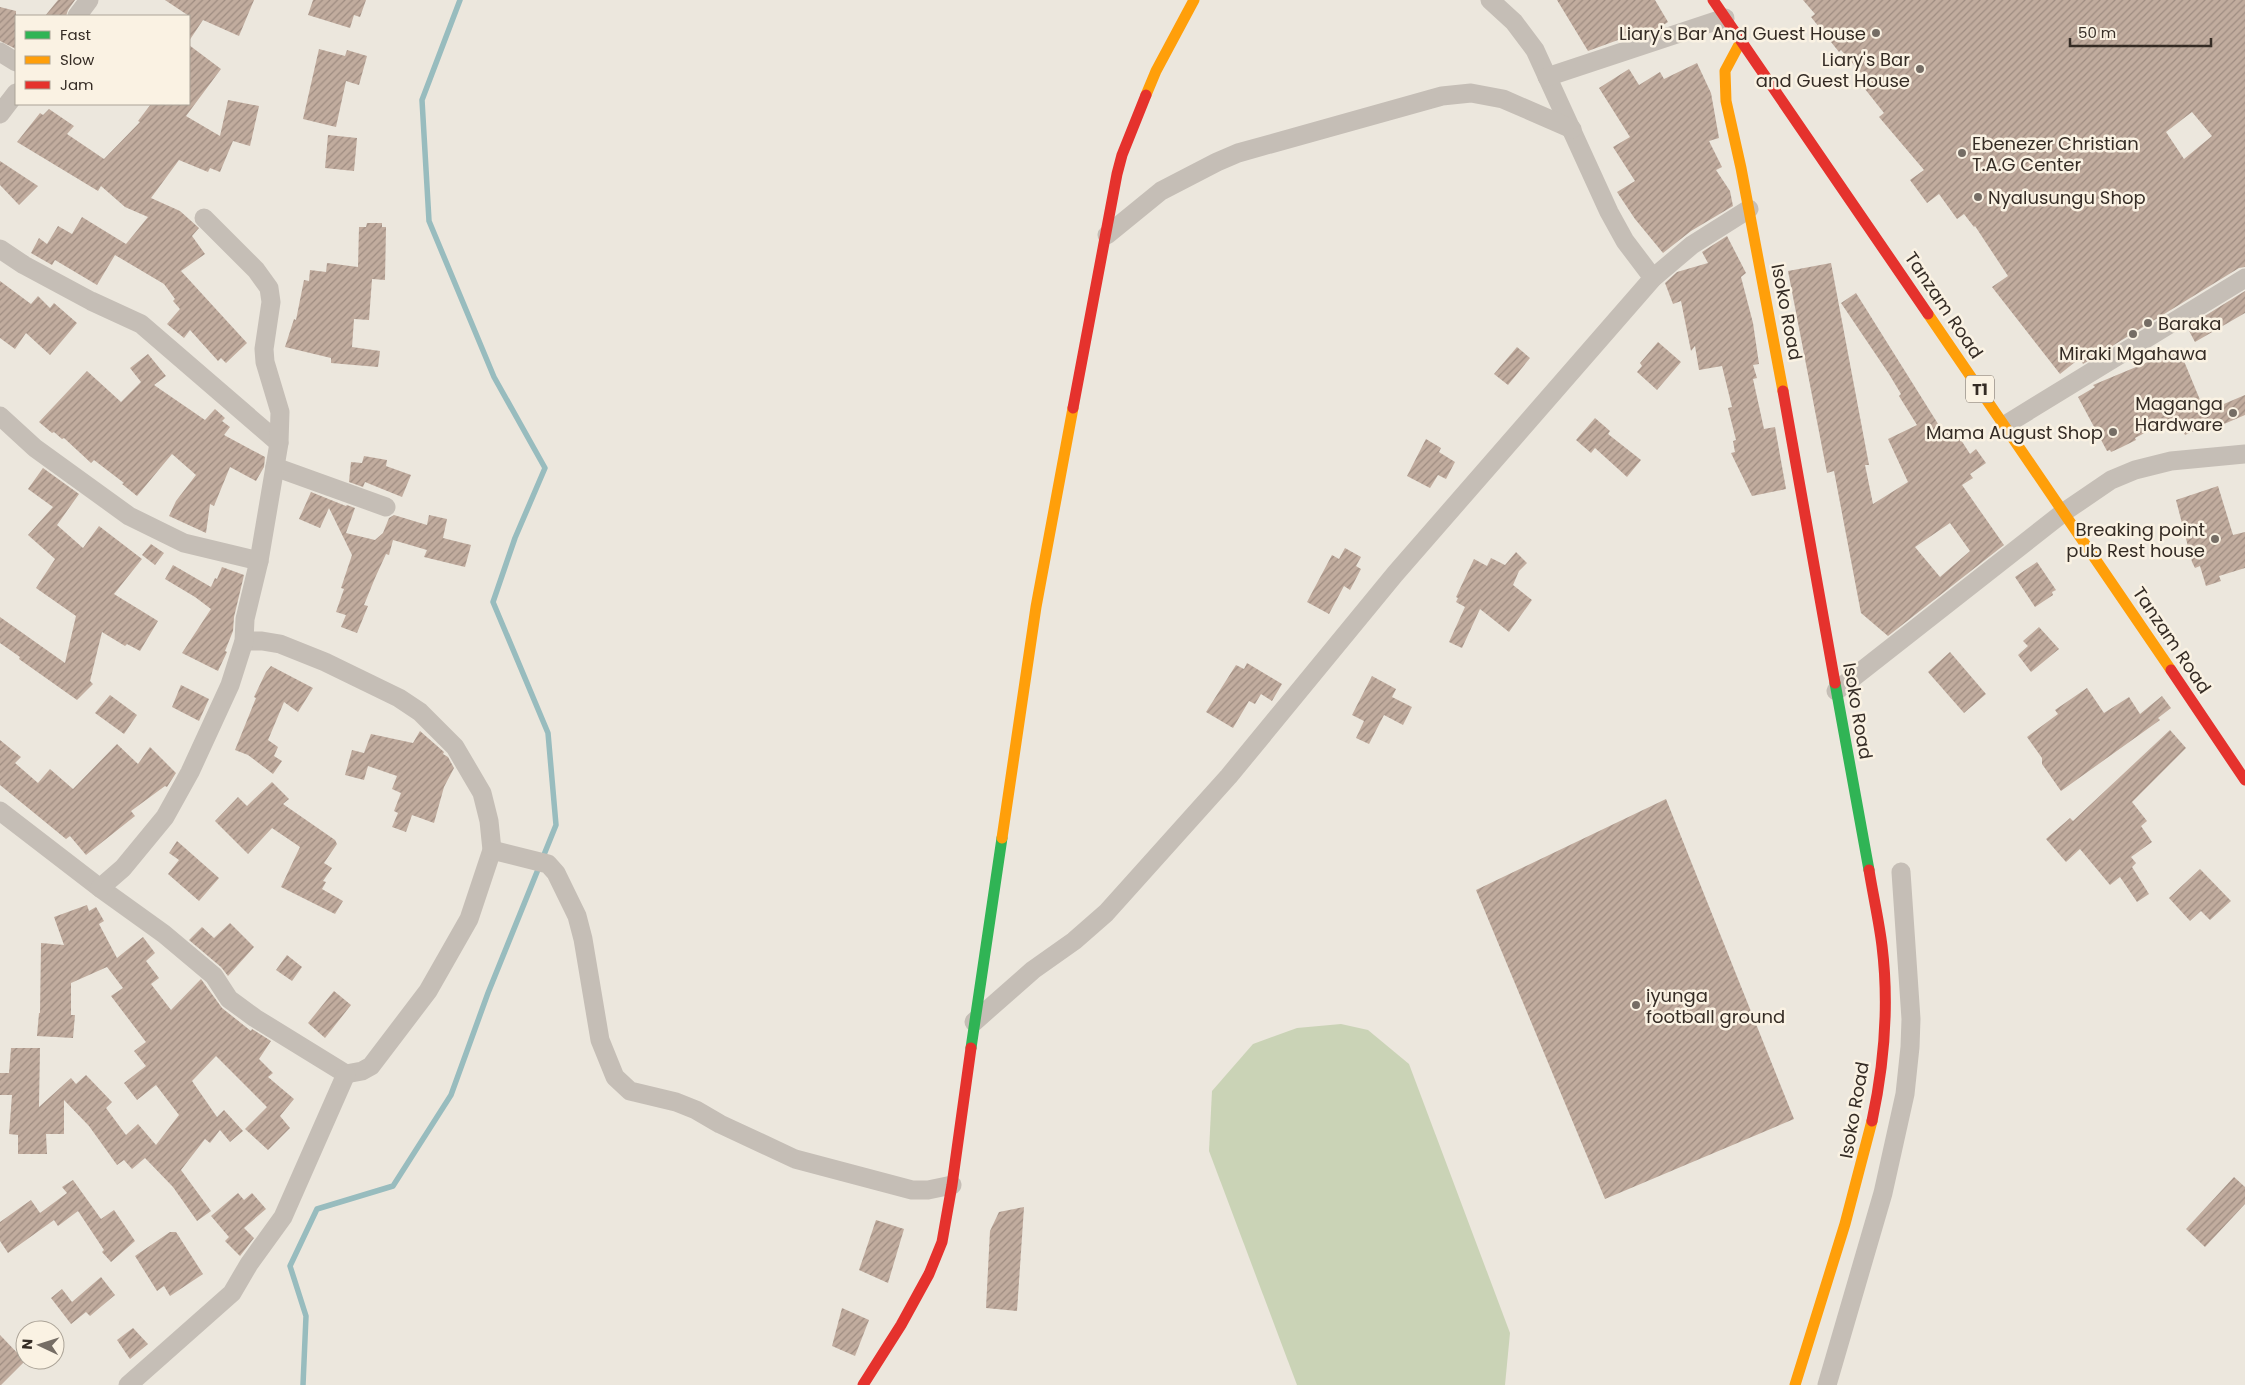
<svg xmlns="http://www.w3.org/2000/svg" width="2245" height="1385" viewBox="0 0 2245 1385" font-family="Poppins,sans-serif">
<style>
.green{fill:#cad3b6}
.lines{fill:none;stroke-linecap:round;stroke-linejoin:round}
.stream{stroke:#98bcbe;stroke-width:5.5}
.building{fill:url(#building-hatch);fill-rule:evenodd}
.street{stroke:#c5beb6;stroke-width:19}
.fast{stroke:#30b455;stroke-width:11}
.slow{stroke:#ff9f0a;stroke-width:11}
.jam{stroke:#e5322d;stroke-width:11}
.poi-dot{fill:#756d65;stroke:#faf2e3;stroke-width:2}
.labels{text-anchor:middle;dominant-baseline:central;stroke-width:5;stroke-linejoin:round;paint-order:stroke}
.shield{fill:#faf2e3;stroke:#70675e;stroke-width:1}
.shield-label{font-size:16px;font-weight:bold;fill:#352c25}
.poi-label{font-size:18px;fill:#352c25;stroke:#faf2e3;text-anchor:end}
.street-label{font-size:18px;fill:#352c25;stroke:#faf2e3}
</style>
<defs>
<pattern id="building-hatch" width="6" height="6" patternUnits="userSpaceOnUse" patternTransform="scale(1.25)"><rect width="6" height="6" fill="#c1ac9e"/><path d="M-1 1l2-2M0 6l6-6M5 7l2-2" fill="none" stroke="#9e8c81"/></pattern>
</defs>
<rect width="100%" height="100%" fill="#ece7dd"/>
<!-- green -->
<polygon class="green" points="1341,1024 1368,1030 1409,1064 1510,1333 1505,1385 1297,1385 1209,1151 1212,1091 1253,1044 1297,1028"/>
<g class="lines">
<!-- stream -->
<polyline class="stream" points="303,1385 306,1316 290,1266 317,1209 393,1186 451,1095 488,993 556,825 548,733 493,602 515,538 545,468 494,377 429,221 422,100 460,0"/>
</g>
<!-- building -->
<g class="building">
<polygon points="58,0 75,0 68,10 66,16 45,16"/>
<polygon points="165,0 254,0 239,36 203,20 189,41 189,16"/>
<polygon points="313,0 366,0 360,17 354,15 350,28 308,15"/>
<polygon points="1557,0 1655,0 1668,22 1659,28 1619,41 1618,40 1588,51"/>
<path d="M 1803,0 L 2245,0 L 2245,267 L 2239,268 L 2083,364 L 2080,358 L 2060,374 L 1992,287 L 2008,276 L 1975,226 L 1974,227 L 1964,214 L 1957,219 L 1939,194 L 1927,203 L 1910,180 L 1924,170 L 1879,117 L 1884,113 L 1861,84 L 1867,80 L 1841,50 L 1839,52 L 1811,17 L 1815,14 ZM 2192,112 L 2212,136 L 2184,159 L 2166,132 Z"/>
<polygon points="0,7 16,11 16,49 0,41"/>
<polygon points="189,45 221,69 186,116 220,136 228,100 259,106 250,146 233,141 220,172 210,168 208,172 179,160 151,198 180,211 199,228 192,236 205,254 181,271 247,343 226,363 221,358 218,361 190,330 184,338 167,324 180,309 173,301 175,299 164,284 115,255 97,285 55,260 52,265 31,253 39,238 47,244 58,226 72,234 82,217 126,244 148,217 125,207 101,186 98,191 17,142 40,113 43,115 49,109 74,126 67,134 104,159 140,122 138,121 151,104 189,104"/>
<polygon points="319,49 345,56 347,50 367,56 359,85 346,81 336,127 303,119"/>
<polygon points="1697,63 1711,93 1719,138 1709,141 1722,167 1716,170 1730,191 1733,206 1691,231 1663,253 1635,219 1617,192 1635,181 1613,147 1630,137 1599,88 1629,69 1639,85 1660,72 1664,79"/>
<polygon points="328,135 357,138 354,171 325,168"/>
<polygon points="0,161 38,186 19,205 0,185"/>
<polygon points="367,223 382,223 382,227 386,227 385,280 372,279 369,320 354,319 352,347 380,351 378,367 331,363 331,358 285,347 294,319 296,320 304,280 309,281 310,270 326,272 327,263 358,267 359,227 366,227"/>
<polygon points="1727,236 1746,273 1741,277 1753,323 1759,364 1753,365 1757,378 1753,379 1764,429 1775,427 1786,489 1752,496 1731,453 1735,452 1733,441 1736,440 1728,408 1732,407 1722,366 1699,370 1695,346 1691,351 1681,301 1673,304 1665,283 1677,272 1708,263 1702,252"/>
<path d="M 1831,263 L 1869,465 L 1865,465 L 1873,504 L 1908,482 L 1888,439 L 1917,425 L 1899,396 L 1901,394 L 1889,374 L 1841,303 L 1856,293 L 1945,435 L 1954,429 L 1970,454 L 1976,449 L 1986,463 L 1970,474 L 1973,478 L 1962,485 L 2004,545 L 1888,636 L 1861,613 L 1834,471 L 1827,473 L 1788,271 ZM 1950,523 L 1970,551 L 1940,577 L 1915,547 Z"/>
<polygon points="0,281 31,304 38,296 50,308 54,303 77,323 50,355 26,333 15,349 0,338"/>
<polygon points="2245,291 2245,313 2195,342 2187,327"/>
<polygon points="1658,342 1681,362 1657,390 1637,372 1642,366 1640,363"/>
<polygon points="1517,347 1530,358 1508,385 1494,374"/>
<polygon points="2179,349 2205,412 2245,395 2245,415 2210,430 2208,425 2185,435 2177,416 2135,438 2136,440 2120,448 2111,452 2110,450 2107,451 2078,397 2095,387 2093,385"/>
<polygon points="148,354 166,376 154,385 205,420 215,409 225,418 222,421 230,427 224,435 265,457 264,467 256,481 230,467 214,506 210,504 206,533 169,516 176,501 196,475 172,454 137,496 122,484 124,483 94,460 91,463 64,438 62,439 54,432 52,433 39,422 87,371 121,402 141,382 130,368"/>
<polygon points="1595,418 1610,431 1608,434 1641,460 1627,477 1595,448 1591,453 1576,440"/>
<polygon points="1426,439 1441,448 1439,452 1455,462 1446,479 1438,475 1430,488 1407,476"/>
<polygon points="364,456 387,460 386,466 411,475 402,497 365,482 363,487 349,482 351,462 362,463"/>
<polygon points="43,468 79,494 57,525 83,548 99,526 142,559 114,594 158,621 140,651 127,644 125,646 102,632 90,681 93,684 77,700 19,659 20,657 0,643 0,617 65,663 76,616 36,588 55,559 28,535 53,507 28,489"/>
<polygon points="2218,486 2233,535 2245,532 2245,568 2219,576 2221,581 2206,586 2200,566 2195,568 2192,562 2176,500"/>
<polygon points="311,492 346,506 347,505 355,508 346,533 375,540 383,533 389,518 394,515 427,525 429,515 447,519 443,538 471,545 465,567 424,557 427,550 393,540 389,555 386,554 375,578 364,605 368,606 357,633 341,627 346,615 336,612 344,589 341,588 352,555 329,508 320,528 299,519"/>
<polygon points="151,544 164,553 155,565 142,555"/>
<polygon points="1345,548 1361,557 1356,566 1361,569 1350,590 1344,586 1329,614 1307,602 1332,555 1339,559"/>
<polygon points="1516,552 1527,563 1519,571 1513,585 1532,600 1509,632 1480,609 1462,648 1449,642 1465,607 1456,602 1458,598 1456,597 1474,559 1487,566 1491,558 1505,565"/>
<polygon points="2037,562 2056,590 2052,592 2053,595 2035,607 2015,577"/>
<polygon points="173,565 211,587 215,578 217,579 222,567 244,575 234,617 233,631 225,651 227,652 218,671 182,653 211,609 195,597 165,579"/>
<polygon points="2039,627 2059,649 2031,672 2018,655 2028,646 2023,641"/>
<polygon points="1950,652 1986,694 1964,713 1928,672"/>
<polygon points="1247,663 1282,684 1272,701 1261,694 1255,704 1249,701 1233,728 1206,712 1236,665 1244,669"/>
<polygon points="271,666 313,688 298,712 284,702 268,740 278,747 274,756 282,761 273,774 248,755 235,750 256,698 254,697 266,672"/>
<polygon points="1372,676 1396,689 1392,697 1412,707 1403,725 1384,715 1369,744 1356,738 1364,721 1352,715"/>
<polygon points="181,685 209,699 199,721 172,707"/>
<polygon points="2087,688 2104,713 2129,697 2140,714 2162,696 2171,708 2158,718 2160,720 2061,791 2042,764 2042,758 2027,737 2058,714 2055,710"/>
<polygon points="110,695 137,715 124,734 95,713"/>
<polygon points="2170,730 2186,748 2132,802 2147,821 2141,826 2152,842 2131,857 2136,863 2132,867 2149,894 2137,902 2120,877 2110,885 2080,849 2066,862 2046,839 2070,818 2073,821"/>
<polygon points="420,731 444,752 443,754 448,757 454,768 444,787 434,823 412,815 406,832 392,827 398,813 394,811 401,793 392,789 397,776 368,766 364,780 345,775 352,750 364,753 371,734 413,743"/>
<polygon points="0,740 21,757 15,763 38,783 50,769 73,789 117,744 138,764 150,747 176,773 167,787 165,786 131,811 135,816 86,855 70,836 66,839 0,785"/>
<polygon points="272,782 289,799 283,804 335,840 337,844 324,863 332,868 323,881 326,882 322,889 343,901 335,914 281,887 300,847 272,828 248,854 215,821 238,797 247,806"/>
<polygon points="1666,799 1794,1119 1605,1199 1476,890"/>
<polygon points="177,841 219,878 199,901 168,874 179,860 169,853"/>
<polygon points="2200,869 2231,901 2210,920 2201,911 2190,921 2169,898"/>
<polygon points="87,905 89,911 96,907 104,921 99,924 117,958 143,937 155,953 146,961 159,978 151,984 171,1010 201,979 222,1008 251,1031 252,1029 271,1041 259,1059 273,1073 268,1077 294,1099 280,1116 290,1128 268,1150 245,1129 267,1107 216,1056 192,1081 217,1117 224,1110 243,1131 230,1142 220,1130 210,1143 205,1139 181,1170 211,1211 197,1221 173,1187 145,1158 132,1169 124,1160 117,1165 89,1126 64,1100 64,1134 46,1134 47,1154 18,1154 18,1135 9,1134 12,1095 0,1095 0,1073 9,1073 11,1048 40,1048 39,1107 71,1078 76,1084 86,1075 112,1102 106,1108 126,1135 138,1124 156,1145 179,1115 156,1085 137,1100 124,1083 146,1066 134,1051 146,1042 111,996 123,988 107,967 71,983 71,1015 75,1015 73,1038 37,1036 39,1013 40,1013 41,943 64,945 54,917"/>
<polygon points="230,923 254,947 228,976 221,967 189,940 202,927 214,938"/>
<polygon points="287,955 302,967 292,981 276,970"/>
<polygon points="334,991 351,1005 325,1038 308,1023"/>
<polygon points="2234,1177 2245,1187 2245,1204 2205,1247 2186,1229"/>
<polygon points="73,1180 101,1219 114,1210 135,1241 111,1262 102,1252 104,1250 78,1211 58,1226 54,1220 8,1253 0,1241 0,1222 31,1200 40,1213 67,1193 62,1187"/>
<polygon points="238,1193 244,1200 252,1193 266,1209 244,1228 254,1238 240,1256 225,1241 229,1237 211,1216"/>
<polygon points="1024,1207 1017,1311 986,1308 990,1231 999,1212"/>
<polygon points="876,1220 904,1229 888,1283 859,1270"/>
<polygon points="170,1232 176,1232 203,1274 170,1296 164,1286 157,1291 135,1256"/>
<polygon points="101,1277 115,1295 90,1316 86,1312 71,1324 51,1298 62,1289 72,1302"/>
<polygon points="842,1308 869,1320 855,1356 832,1346"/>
<polygon points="133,1328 148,1344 130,1359 117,1340"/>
<polygon points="0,1335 25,1361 1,1385 0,1385"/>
</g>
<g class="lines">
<!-- street -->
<g class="street">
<polyline points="1490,0 1514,22 1535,50 1609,212 1625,241 1653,278"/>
<polyline points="77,16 89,0"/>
<polyline points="0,52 16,62"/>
<polyline points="1547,77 1725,18"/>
<polyline points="0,114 16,93"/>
<polyline points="1107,235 1161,191 1217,162 1238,153 1442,96 1471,93 1503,99 1572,129"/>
<polyline points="0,249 24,265 91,301 141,324 279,443"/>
<polyline points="0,416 35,448 129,516 184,543 259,561"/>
<polyline points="2005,425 2245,278"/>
<polyline points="275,467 386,507"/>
<polyline points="1836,691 2064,512 2111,480 2135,470 2171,461 2245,454"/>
<polyline points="0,811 100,888 164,934 214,976 229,999 255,1018 346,1074 362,1071 371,1066 428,991 469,919 492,850 489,821 482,793 455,747 420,712 399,698 325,662 280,644 262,641 244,641"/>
<polyline points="492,850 548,864 556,873 577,916 583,939 600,1040 615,1077 630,1091 676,1102 696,1110 720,1124 795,1159 912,1190 928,1190 952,1185"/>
<polyline points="100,888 123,868 165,817 190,772 230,685 244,641 245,619 259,561 279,443 280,412 265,362 264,349 271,302 269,288 256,270 204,218"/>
<polyline points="974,1022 1033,970 1074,941 1106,913 1229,776 1395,574 1653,278 1692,245 1749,209"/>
<polyline points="128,1385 232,1293 249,1264 283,1217 346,1074"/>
<polyline points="1827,1385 1883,1193 1905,1094 1910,1047 1911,1019 1901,872"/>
</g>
<!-- fast -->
<g class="fast">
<polyline points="1835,683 1869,870"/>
<polyline points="971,1048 1002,838"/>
</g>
<!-- slow -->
<g class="slow">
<polyline points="1741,41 1725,71 1726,101 1741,168 1783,391"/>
<polyline points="1146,95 1156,71 1194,0"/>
<polyline points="1928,314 2171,670"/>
<polyline points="1002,838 1036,607 1073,408"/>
<polyline points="1795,1385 1845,1224 1872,1121"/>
</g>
<!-- jam -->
<g class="jam">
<polyline points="1713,0 1928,314"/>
<polyline points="1783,391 1835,683"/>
<polyline points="1073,408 1117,174 1122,155 1146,95"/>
<polyline points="2171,670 2245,780"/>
<path d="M 1869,870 C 1873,895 1879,921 1882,946 C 1889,1003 1884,1065 1872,1121"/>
<polyline points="863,1385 901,1325 929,1274 942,1242 952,1185 971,1048"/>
</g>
</g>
<!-- markers -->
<g class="poi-dot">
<circle cx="1876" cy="33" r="5"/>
<circle cx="1920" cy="69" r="5"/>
<circle cx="1962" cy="153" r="5"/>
<circle cx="1978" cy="197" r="5"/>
<circle cx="2148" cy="323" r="5"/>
<circle cx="2133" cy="334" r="5"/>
<circle cx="2233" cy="413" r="5"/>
<circle cx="2113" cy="432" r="5"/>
<circle cx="2215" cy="539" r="5"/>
<circle cx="1636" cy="1005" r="5"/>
</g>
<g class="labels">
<!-- shield labels -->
<rect class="shield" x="1966" y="375.5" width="28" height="27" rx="4"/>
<g class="shield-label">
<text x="1980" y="389">T1</text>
</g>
<!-- poi labels -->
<g class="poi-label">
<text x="1866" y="33">Liary's Bar And Guest House</text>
<text x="1910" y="59">Liary's Bar<tspan x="1910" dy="21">and Guest House</tspan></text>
<text x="1972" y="143" text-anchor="start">Ebenezer Christian<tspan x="1972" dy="21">T.A.G Center</tspan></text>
<text x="1988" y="197" text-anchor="start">Nyalusungu Shop</text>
<text x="2158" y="323" text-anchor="start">Baraka</text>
<text x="2133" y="353" text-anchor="middle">Miraki Mgahawa</text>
<text x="2223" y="403">Maganga<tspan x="2223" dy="21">Hardware</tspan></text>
<text x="2103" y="432">Mama August Shop</text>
<text x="2205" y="529">Breaking point<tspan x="2205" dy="21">pub Rest house</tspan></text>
<text x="1646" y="995" text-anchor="start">iyunga<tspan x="1646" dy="21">football ground</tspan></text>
</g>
<!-- street labels -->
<g class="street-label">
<text transform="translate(1944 305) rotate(56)">Tanzam Road</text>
<text transform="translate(1787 312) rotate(79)">Isoko Road</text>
<text transform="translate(2172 640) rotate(56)">Tanzam Road</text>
<text transform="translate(1858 711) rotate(80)">Isoko Road</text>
<text transform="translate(1854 1110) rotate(-80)">Isoko Road</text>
</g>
</g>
<!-- legend -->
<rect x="15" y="15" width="175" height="90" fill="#faf2e3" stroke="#aba397"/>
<rect x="25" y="31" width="25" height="8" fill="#30b455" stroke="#aba397"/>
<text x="60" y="40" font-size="15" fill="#352c25">Fast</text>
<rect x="25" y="56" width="25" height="8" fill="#ff9f0a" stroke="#aba397"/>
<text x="60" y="65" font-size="15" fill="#352c25">Slow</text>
<rect x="25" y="81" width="25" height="8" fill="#e5322d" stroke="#aba397"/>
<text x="60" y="90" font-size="15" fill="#352c25">Jam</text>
<!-- north arrow -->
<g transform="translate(40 1345) rotate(274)"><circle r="24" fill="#faf2e3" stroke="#aba397"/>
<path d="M0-4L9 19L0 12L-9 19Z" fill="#756d65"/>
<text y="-8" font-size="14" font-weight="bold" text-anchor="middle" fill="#352c25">N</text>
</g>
<!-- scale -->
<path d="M2070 38v8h141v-8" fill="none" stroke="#352c25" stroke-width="2.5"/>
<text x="2078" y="38" font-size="15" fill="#352c25" stroke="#faf2e3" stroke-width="4" paint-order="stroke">50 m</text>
</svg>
